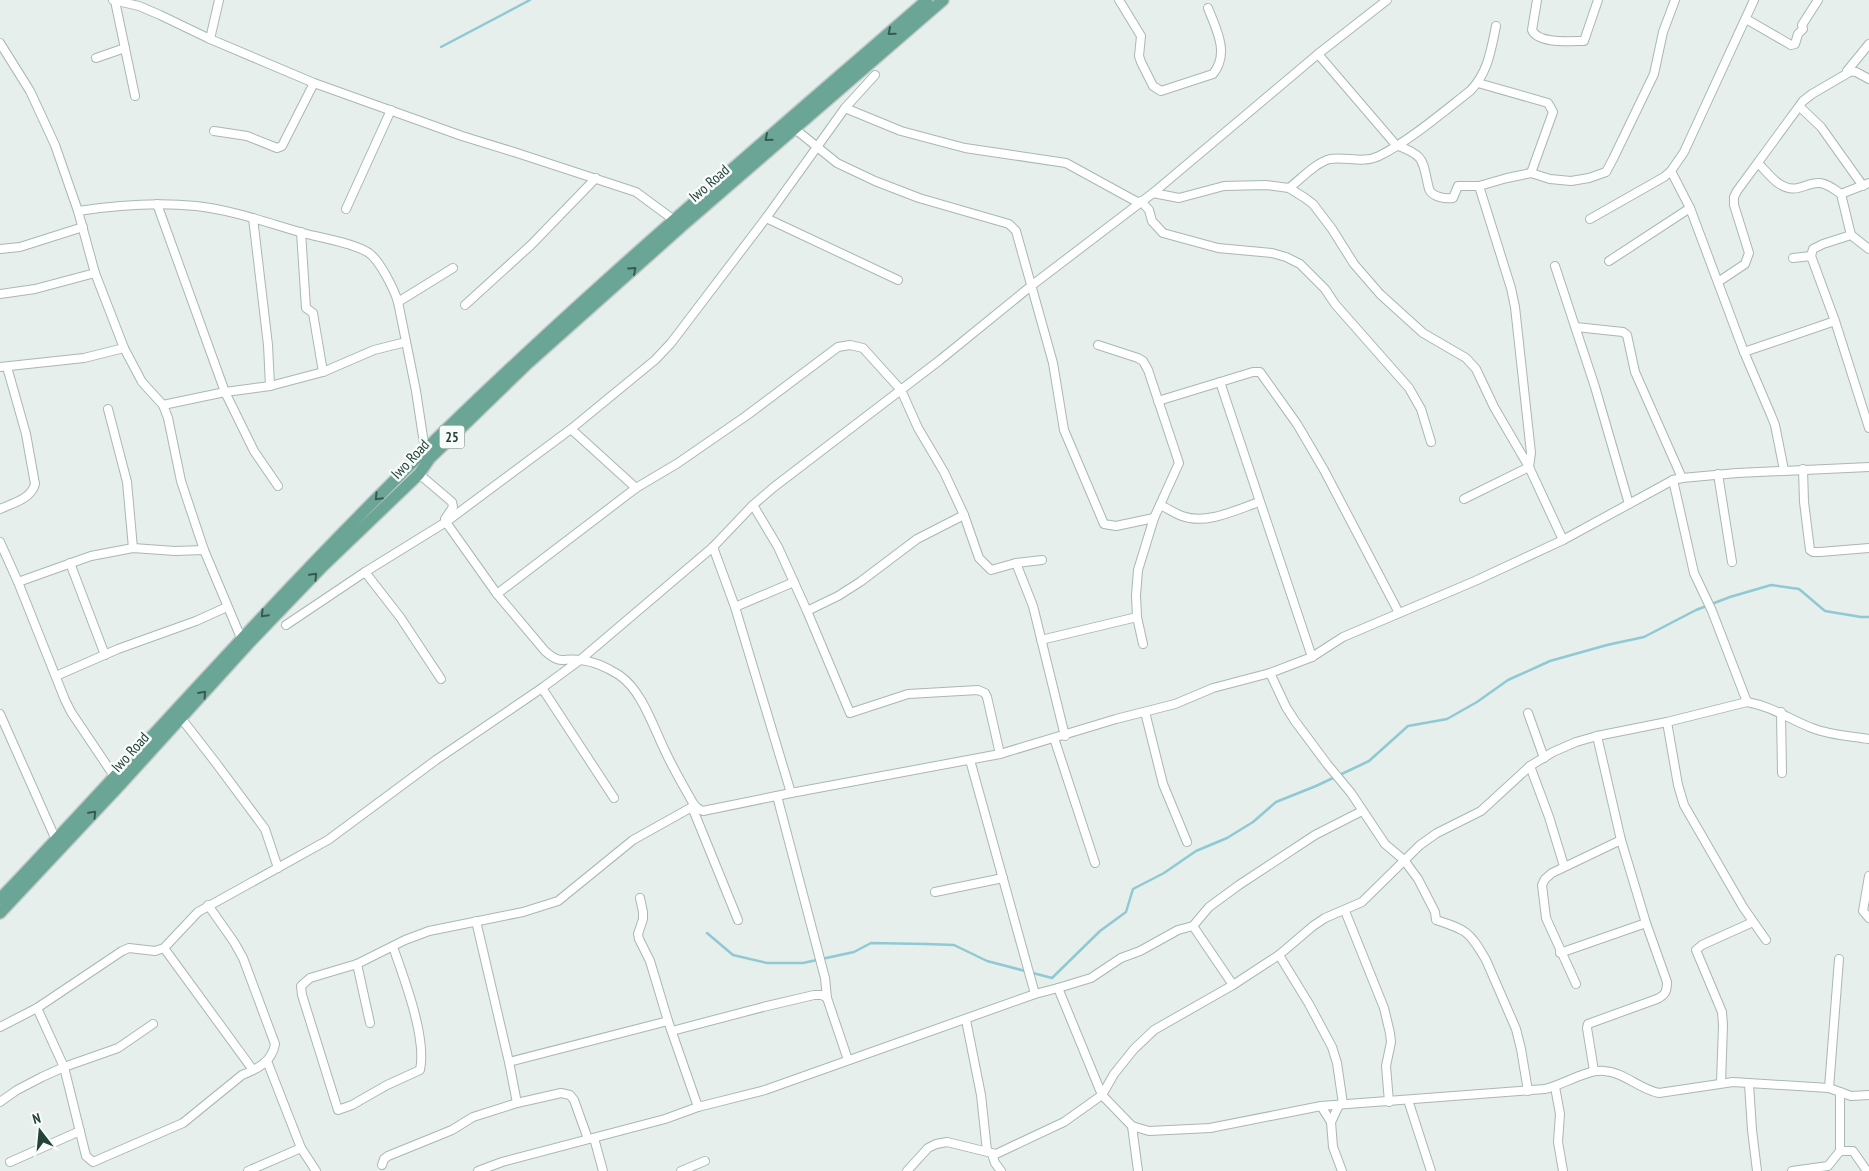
<svg xmlns="http://www.w3.org/2000/svg" width="1869" height="1171" viewBox="0 0 1869 1171" font-family="'PT Sans Narrow',sans-serif">
<style>
.lines{fill:none;stroke-linecap:round;stroke-linejoin:round}
.stream{stroke:#8ec9d4;stroke-width:2.5}
.minor-casing{stroke:#a8b8b2;stroke-width:10}
.primary-casing{stroke:#c2cac8;stroke-width:14}
.minor{stroke:#fff;stroke-width:8}
.primary{stroke:#6aa596;stroke-width:11}
.oneway{stroke:#365b51}
.labels{text-anchor:middle;dominant-baseline:central;stroke-width:5;stroke-linejoin:round;paint-order:stroke}
.shield{fill:#f7fbf9;stroke:#637a73;stroke-width:1}
.shield-label{font-size:14px;font-weight:bold;fill:#24423a}
.street-label{font-size:15px;fill:#24423a;stroke:#f7fbf9}
</style>
<rect width="100%" height="100%" fill="#e6efeb"/>
<g class="lines">
<!-- stream -->
<g class="stream">
<polyline points="441,47 530,0"/>
<polyline points="707,933 733,955 767,963 803,963 854,952 871,943 926,944 954,945 987,961 1052,978 1100,931 1126,912 1133,889 1164,873 1196,851 1227,838 1253,822 1276,802 1316,786 1369,761 1408,726 1447,719 1477,702 1508,680 1550,661 1607,645 1644,637 1696,610 1730,597 1771,585 1799,589 1825,611 1861,617 1869,617"/>
</g>
<defs>
<g id="minor">
<polyline points="113,0 139,6 160,15 210,39 314,83 462,136 517,153 636,192 674,220"/>
<path d="M 1119,0 L 1141,36 L 1139,56 L 1141,62 L 1153,86 L 1161,91 L 1213,74 C 1230,53 1216,29 1208,8"/>
<path d="M 1537,0 L 1532,30 C 1538,44 1570,41 1584,41 L 1598,0"/>
<polyline points="115,1 135,96"/>
<polyline points="1746,19 1791,45 1795,44 1798,34 1803,29 1802,25 1818,0"/>
<polyline points="210,39 219,0"/>
<polyline points="0,43 30,91 55,145 78,211 95,273 124,348 142,382 163,405 168,418 181,481 204,550 241,638"/>
<path d="M 1318,54 L 1396,145 C 1426,156 1422,160 1429,189 C 1432,197 1445,199 1453,198 L 1458,186 L 1479,186 L 1507,178 L 1531,173 L 1550,179 L 1571,181 L 1589,178 L 1606,172 L 1613,159 L 1654,74 L 1663,32 L 1675,0"/>
<polyline points="96,58 125,48"/>
<polyline points="1847,71 1869,44"/>
<polyline points="1478,83 1548,103 1553,112 1531,173"/>
<polyline points="1800,107 1821,127 1863,186"/>
<polyline points="845,108 901,131 965,148 1066,163 1139,203"/>
<polyline points="795,129 837,163 875,181 919,198 1009,224 1016,231 1053,363 1064,430 1104,524 1116,526 1154,518"/>
<polyline points="214,131 247,136 277,148 282,146 314,83"/>
<path d="M 1758,163 C 1764,169 1771,178 1778,183 C 1797,196 1804,182 1820,183 C 1828,184 1834,189 1841,194 L 1851,235"/>
<polyline points="1671,171 1690,208 1744,352 1771,415 1775,425 1784,470"/>
<path d="M 1289,188 C 1301,179 1315,163 1330,159 C 1346,156 1363,164 1379,156 C 1409,141 1443,112 1470,91 C 1488,73 1491,50 1496,26"/>
<polyline points="1153,193 1179,198 1224,186 1266,185 1289,188 1305,198 1313,204 1332,229 1354,264 1380,294 1423,333 1466,358 1476,369 1494,407 1529,467 1563,540"/>
<polyline points="1841,194 1869,183"/>
<polyline points="1141,201 1149,210 1152,221 1163,233 1218,248 1272,253 1286,257 1300,264 1325,289 1335,304 1409,388 1421,409 1431,442"/>
<polyline points="157,204 225,392 254,451 278,486"/>
<polyline points="346,209 391,110"/>
<path d="M 78,211 C 117,205 157,202 196,206 C 233,210 268,223 303,233 C 321,238 354,243 369,253 C 380,261 394,289 398,302 L 416,391 L 425,450"/>
<polyline points="253,218 268,345 270,386"/>
<polyline points="766,218 898,280"/>
<polyline points="1590,219 1664,177 1671,171 1684,152 1754,0"/>
<polyline points="301,232 306,308 313,313 323,372"/>
<polyline points="0,249 20,247 83,227"/>
<polyline points="1869,249 1851,235 1823,244 1813,249 1811,256 1835,321 1869,428"/>
<polyline points="1793,258 1811,256"/>
<polyline points="1609,261 1690,208"/>
<polyline points="1555,266 1595,387 1629,504"/>
<polyline points="1718,282 1745,264 1749,253 1734,205 1734,197 1737,191 1803,101 1812,94 1848,73 1847,71 1856,72 1869,79"/>
<polyline points="0,294 35,289 95,273"/>
<polyline points="398,302 453,268"/>
<polyline points="465,305 531,245 596,178"/>
<polyline points="1576,327 1623,332 1627,335 1635,372 1682,478"/>
<polyline points="1098,345 1138,358 1143,361 1148,370 1179,463 1154,518 1138,570 1136,595 1137,617 1143,644"/>
<polyline points="1744,352 1835,321"/>
<polyline points="0,367 84,358 124,348"/>
<polyline points="1220,382 1312,657"/>
<polyline points="1158,401 1253,372 1260,372 1297,424 1324,470 1399,613"/>
<polyline points="163,405 225,392 270,386 323,372 374,350 406,342"/>
<polyline points="108,409 127,482 133,548"/>
<polyline points="571,429 636,488"/>
<polyline points="1803,469 1804,502 1810,550 1813,552 1820,552 1869,548"/>
<path d="M 419,474 L 452,502 L 453,507 L 445,519 L 448,525 L 497,594 L 545,651 C 562,666 562,657 580,660 C 593,661 608,668 619,675 C 642,690 654,729 666,753 C 674,770 684,787 693,803 L 697,808 L 703,811 L 791,793 L 1000,754 L 1116,719 L 1175,704 L 1213,688 L 1270,673 L 1312,657 L 1343,637 L 1475,581 L 1563,540 L 1673,480 L 1682,478 L 1737,473 L 1869,467"/>
<polyline points="1718,474 1732,562"/>
<polyline points="1673,480 1694,573 1712,611 1747,702"/>
<polyline points="1464,499 1529,467 1531,453 1515,307 1511,288 1479,186"/>
<polyline points="753,505 778,547 807,611 850,713 908,694 978,690 985,693 987,697 1000,754"/>
<path d="M 1160,505 C 1167,508 1174,513 1182,516 C 1206,525 1236,510 1259,502"/>
<path d="M 0,509 C 13,503 31,499 35,484 L 26,434 L 7,367"/>
<polyline points="0,542 18,582 65,700 71,712 116,779"/>
<polyline points="713,547 735,607 791,793"/>
<polyline points="70,563 105,655"/>
<polyline points="1016,563 1033,606 1065,736"/>
<polyline points="365,572 400,617 441,679"/>
<polyline points="18,582 91,556 133,548 175,551 204,550"/>
<polyline points="497,594 636,488 678,463 746,416 838,347 850,345 863,348 901,390 918,428 944,472 964,515 979,558 991,570 1016,563 1042,560"/>
<polyline points="735,607 794,582"/>
<polyline points="807,611 838,596 860,582 917,539 964,515"/>
<polyline points="286,625 365,572 446,522 571,429 655,360 671,343 766,218 845,108 875,75"/>
<polyline points="1041,640 1137,617"/>
<path d="M 1270,673 L 1286,707 L 1295,721 L 1327,764 L 1351,793 L 1385,844 L 1404,860 L 1418,879 L 1435,912 L 1436,920 C 1467,930 1469,931 1486,960 L 1516,1029 L 1521,1049 L 1528,1091"/>
<polyline points="56,676 118,649 196,621 227,607"/>
<polyline points="542,688 614,798"/>
<polyline points="1145,712 1163,784 1187,842"/>
<polyline points="1781,712 1782,773"/>
<polyline points="1528,713 1544,758"/>
<polyline points="0,714 56,840"/>
<polyline points="181,718 216,763 265,829 278,868"/>
<polyline points="1667,722 1678,785 1684,805 1743,907 1766,940"/>
<polyline points="1054,738 1095,863"/>
<path d="M 970,760 L 1035,994 L 1058,988 L 1102,1095 L 1132,1126 L 1149,1131 L 1210,1128 L 1321,1106 L 1545,1089 C 1563,1085 1587,1069 1604,1071 C 1624,1072 1639,1089 1659,1093 L 1733,1082 L 1829,1088 L 1851,1096 L 1869,1095"/>
<polyline points="1530,766 1549,817 1564,866"/>
<polyline points="777,796 825,978 827,998 848,1060"/>
<polyline points="692,807 738,920"/>
<polyline points="1869,876 1863,911 1869,918"/>
<polyline points="935,892 1003,878"/>
<polyline points="640,898 643,912 643,919 638,934 639,939 650,961 668,1021 698,1107"/>
<polyline points="1345,911 1384,1008 1390,1033 1391,1042 1386,1066 1389,1102"/>
<polyline points="476,921 509,1062 517,1103"/>
<polyline points="1193,926 1233,985"/>
<path d="M 393,947 C 404,978 427,1038 420,1070 L 387,1085 L 352,1105 L 338,1110 L 302,995 L 301,986 L 310,978 L 357,964 L 405,940 L 429,931 L 523,912 L 558,901 L 633,840 L 692,807 L 697,808"/>
<polyline points="164,948 253,1070"/>
<polyline points="1560,953 1646,923"/>
<polyline points="1279,955 1309,1004 1332,1047 1337,1063 1343,1104"/>
<polyline points="357,964 370,1023"/>
<polyline points="1576,984 1546,918 1542,885 1545,879 1552,873 1621,840"/>
<polyline points="1058,988 1091,978 1121,958 1140,951 1178,930 1193,926 1209,907 1239,885 1315,835 1362,811"/>
<path d="M 37,1008 L 64,1067 L 86,1156 L 93,1162 L 183,1123 L 242,1075 C 257,1069 272,1062 275,1044 L 243,958 L 234,942 L 208,905"/>
<polyline points="966,1020 981,1095 987,1151"/>
<polyline points="0,1027 37,1008 122,951 129,948 155,951 164,948 198,912 328,840 436,760 542,688 580,660 713,547 753,505 774,487 940,360 1031,286 1153,193 1318,54 1387,0"/>
<polyline points="672,1031 763,1007 814,995 822,995 827,998"/>
<polyline points="267,1061 301,1148 316,1171"/>
<polyline points="509,1062 668,1021"/>
<path d="M 1594,1071 L 1587,1028 L 1588,1024 L 1657,999 C 1665,995 1667,992 1667,982 L 1646,923 L 1621,840 L 1597,736"/>
<polyline points="1721,1083 1723,1025 1722,1012 1696,950 1702,945 1753,922"/>
<polyline points="1749,1084 1752,1130 1757,1171"/>
<polyline points="1555,1087 1560,1114 1558,1142 1563,1171"/>
<polyline points="1829,1088 1839,959"/>
<polyline points="1840,1092 1840,1151"/>
<polyline points="1408,1100 1431,1171"/>
<polyline points="0,1102 17,1090 42,1077 64,1067 118,1048 153,1024"/>
<polyline points="1339,1105 1331,1122 1333,1147 1342,1171"/>
<polyline points="1321,1106 1331,1122"/>
<polyline points="1132,1126 1138,1171"/>
<polyline points="594,1138 603,1171"/>
<polyline points="992,1154 995,1163 1001,1171"/>
<polyline points="10,1162 80,1131"/>
<polyline points="382,1165 384,1159 388,1156 452,1130 473,1117 517,1103 561,1093 570,1095 574,1100 588,1139"/>
<polyline points="248,1171 301,1148"/>
<polyline points="478,1171 502,1162 665,1119 698,1107 765,1090 1035,994"/>
<polyline points="681,1171 705,1161"/>
<path d="M 907,1171 L 928,1148 L 936,1144 L 947,1142 L 996,1154 L 1064,1122 L 1102,1095 L 1114,1074 L 1134,1049 L 1154,1030 L 1233,985 L 1279,955 L 1313,926 L 1325,918 L 1362,902 L 1420,845 L 1437,833 L 1481,811 L 1530,766 L 1553,752 L 1576,742 L 1597,736 L 1667,722 L 1747,702 C 1771,706 1789,719 1812,728 C 1829,735 1850,736 1869,739"/>
<polyline points="1792,1171 1828,1166 1840,1151 1853,1151 1867,1171"/>
</g>
<g id="primary">
<path d="M 0,899 C 129,764 251,624 383,492 C 555,318 743,160 927,0"/>
<polyline points="0,913 120,785 249,643 323,566 419,474 430,458 526,365 682,226 943,0"/>
</g>
</defs>
<!-- minor casing -->
<use href="#minor" class="minor-casing"/>
<!-- primary casing -->
<use href="#primary" class="primary-casing"/>
<!-- minor -->
<use href="#minor" class="minor"/>
<!-- primary -->
<use href="#primary" class="primary"/>
</g>
<!-- one-way arrows -->
<defs><path id="oneway-chevron" d="M-2-3.5L2.5 0L-2 3.5" fill="none" stroke-width="1.6" stroke-linecap="round" stroke-linejoin="round" transform="scale(1.25)"/></defs>
<g class="oneway">
<use href="#oneway-chevron" transform="translate(891 32) rotate(139)"/>
<use href="#oneway-chevron" transform="translate(768 138) rotate(139)"/>
<use href="#oneway-chevron" transform="translate(633 270) rotate(-42)"/>
<use href="#oneway-chevron" transform="translate(378 497) rotate(134)"/>
<use href="#oneway-chevron" transform="translate(314 576) rotate(-46)"/>
<use href="#oneway-chevron" transform="translate(264 614) rotate(134)"/>
<use href="#oneway-chevron" transform="translate(203 694) rotate(-48)"/>
<use href="#oneway-chevron" transform="translate(93 814) rotate(-47)"/>
</g>
<g class="labels">
<!-- shield labels -->
<rect class="shield" x="439.5" y="425.5" width="25" height="23" rx="4"/>
<g class="shield-label">
<text x="452" y="437">25</text>
</g>
<!-- street labels -->
<g class="street-label">
<text transform="translate(709 183) rotate(-41)">Iwo Road</text>
<text transform="translate(410 459) rotate(-47)">Iwo Road</text>
<text transform="translate(130 752) rotate(-48)">Iwo Road</text>
</g>
</g>
<!-- north arrow -->
<g transform="translate(40 1131) rotate(344)" stroke="#f7fbf9" stroke-width="4" paint-order="stroke">
<path d="M0-4L9 19L0 12L-9 19Z" fill="#24423a"/>
<text y="-8" font-size="14" font-weight="bold" text-anchor="middle" fill="#24423a">N</text>
</g>
</svg>
